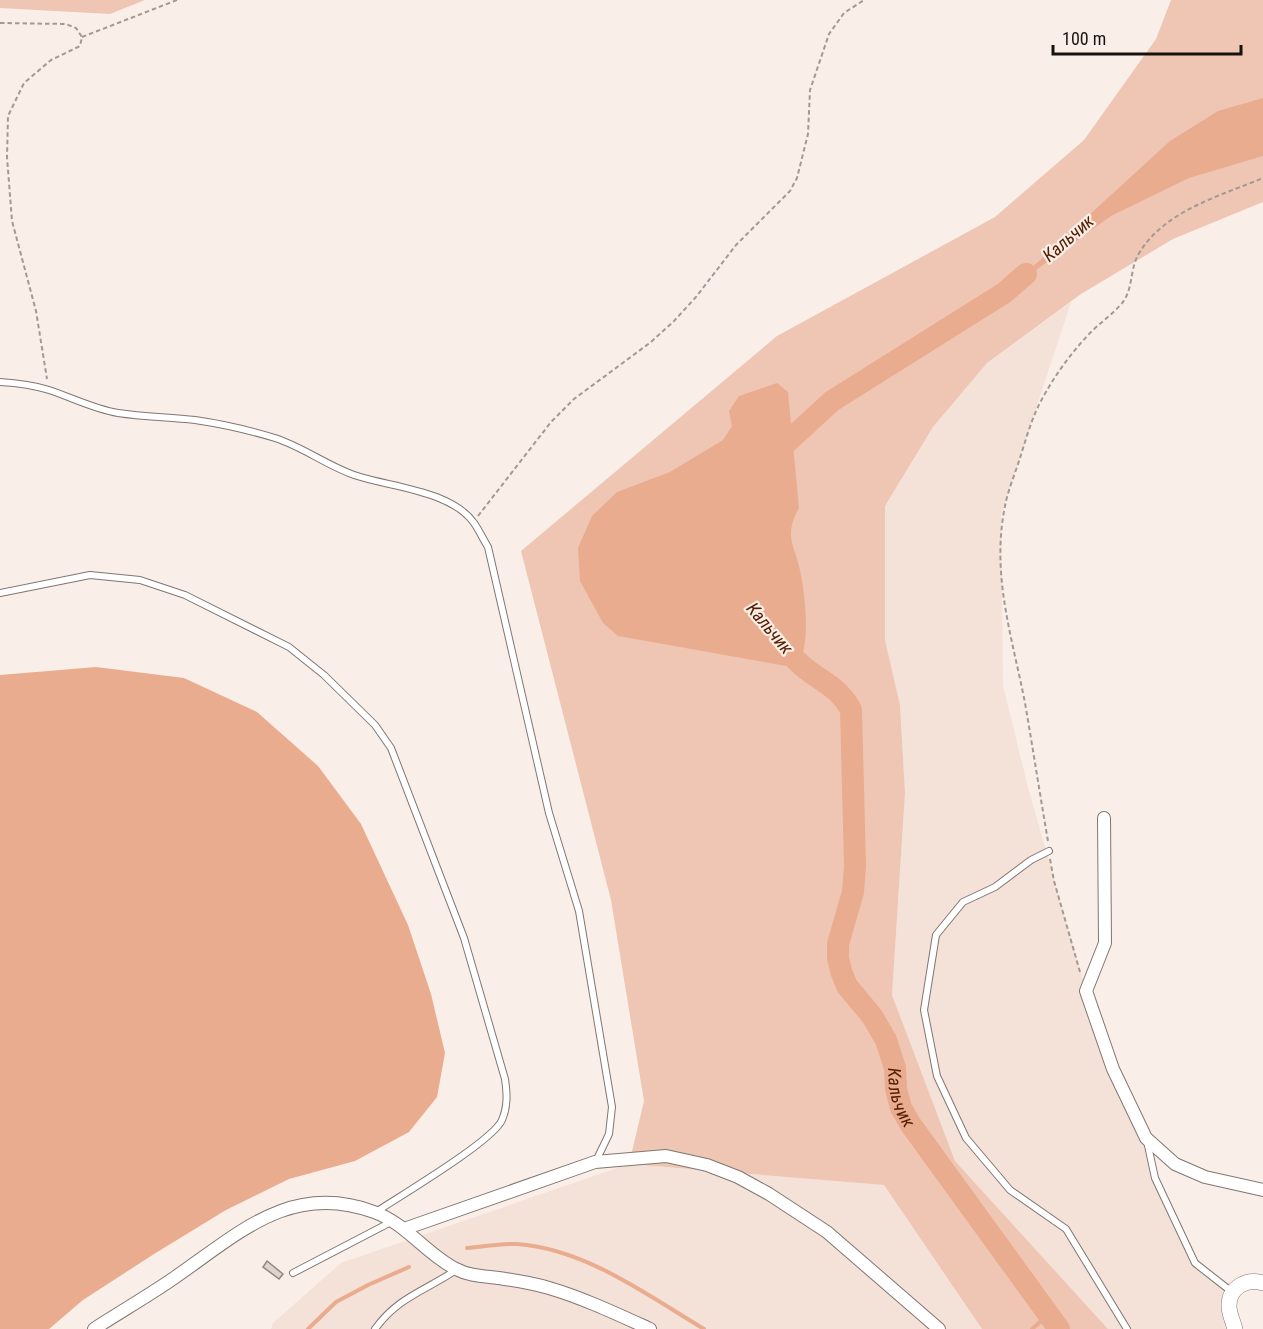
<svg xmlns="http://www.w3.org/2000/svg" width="1263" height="1329" viewBox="0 0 1263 1329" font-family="'Roboto Condensed',sans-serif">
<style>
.built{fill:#f4e1d7}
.green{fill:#eec6b3}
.water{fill:#eaac8e}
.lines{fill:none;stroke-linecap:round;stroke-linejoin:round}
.stream{stroke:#eaac8e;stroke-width:4}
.river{stroke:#eaac8e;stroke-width:22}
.building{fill:#e0d3cd;stroke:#918680;stroke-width:1.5}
.service-casing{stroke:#817671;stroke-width:8}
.minor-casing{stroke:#817671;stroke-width:14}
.tertiary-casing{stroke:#817671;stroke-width:16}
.path{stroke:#a29995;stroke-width:2;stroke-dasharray:4.5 3;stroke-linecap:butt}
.service{stroke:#fff;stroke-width:6}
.minor{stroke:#fff;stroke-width:12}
.tertiary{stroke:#fff;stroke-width:15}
.labels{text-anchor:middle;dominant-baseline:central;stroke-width:4.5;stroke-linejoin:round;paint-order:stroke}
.water-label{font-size:18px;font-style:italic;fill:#562000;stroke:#faeee8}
</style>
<rect width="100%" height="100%" fill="#faeee8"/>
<!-- built -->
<g class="built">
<polygon points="1071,302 1001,515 1003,686 1029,791 1086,991 1146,1138 1155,1178 1195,1263 1232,1292 1235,1329 1108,1329 955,1161 892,995 905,793 900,705 885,640 885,506 933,427 987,363"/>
<polygon points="629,1164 884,1185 982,1329 271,1329 273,1323 341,1263"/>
</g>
<!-- green -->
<g class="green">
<polygon points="0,0 145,0 110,14 0,8"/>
<polygon points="1171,0 1263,0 1263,202 1173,239 1081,294 987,363 933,427 885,506 885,640 900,705 905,793 892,995 955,1161 1108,1329 982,1329 884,1185 629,1164 644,1101 611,900 521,551 777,336 995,217 1084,140 1156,39"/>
</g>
<!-- water -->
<g class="water">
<polygon points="1263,98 1263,156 1189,178 1111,216 1004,293 1170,141 1218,111"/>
<path d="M 777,383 L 788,392 L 799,508 C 796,513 793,519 792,525 C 788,540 796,552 799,566 C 805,591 811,641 799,663 L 786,666 L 618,636 L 603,623 L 580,581 L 578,548 L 592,516 L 617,492 L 670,472 L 723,440 L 732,426 L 729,411 L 739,396 Z"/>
<polygon points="96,667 184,678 257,712 318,766 361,824 408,925 431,994 445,1053 437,1097 409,1132 355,1161 289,1179 226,1210 154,1254 83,1300 49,1329 0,1329 0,675"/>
</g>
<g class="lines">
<!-- stream -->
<g class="stream">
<path d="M 467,1248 C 483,1247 501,1243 517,1244 C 586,1249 647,1295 704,1329"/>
<polyline points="308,1329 336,1302 368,1285 409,1267"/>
<polyline points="1032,1329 1048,1315"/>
</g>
<!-- river -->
<g class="river">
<polyline points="771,457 832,401 1004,293 1026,274"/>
<path id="s1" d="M 780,641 C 786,648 792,656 799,663 C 818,681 837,684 851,710 L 855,866 L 853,892 L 838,944 L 838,958 L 841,971 L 847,986 L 872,1016 L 886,1040 L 895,1068 L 896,1089 L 901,1108 L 911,1125 L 1059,1329"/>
</g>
</g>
<!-- building -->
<polygon class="building" points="267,1261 283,1274 279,1279 263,1267"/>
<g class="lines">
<defs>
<g id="service">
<path d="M 0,382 C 17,383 33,385 49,390 C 73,398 94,409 118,413 C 144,417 170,417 195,420 C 222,424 249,430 275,438 C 303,447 326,465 354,475 C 389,487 451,490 474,523 C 479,530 483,539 488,547 L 549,813 L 579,911 L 612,1107 L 609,1134 L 596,1161"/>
<path d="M 0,593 L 90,575 L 140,580 L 185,595 L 289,647 L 324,675 L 375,725 L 391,748 L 464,938 L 505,1079 C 507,1093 508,1106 502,1120 C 493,1141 400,1196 376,1212"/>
<polyline points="1049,851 1031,860 995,887 963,902 936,935 924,1010 937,1076 966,1138 1010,1190 1066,1229 1127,1329"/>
<polyline points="1147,1141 1155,1178 1195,1263 1232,1292"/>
<polyline points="293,1273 391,1222"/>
<path d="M 375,1329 C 398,1297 425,1291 456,1270"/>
</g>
<g id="minor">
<polyline points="1104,818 1105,943 1086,991 1113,1069 1146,1138 1175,1164 1205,1177 1263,1190"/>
<polyline points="404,1229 595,1162 666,1156 707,1165 738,1177 769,1194 827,1232 939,1329"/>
<path d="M 94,1329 C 120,1312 148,1296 174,1278 C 238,1234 291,1181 374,1212 C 407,1224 426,1254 456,1269 C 471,1277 488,1276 505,1279 C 519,1281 535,1284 549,1288 C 583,1298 617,1314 650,1329"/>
</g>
<path id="tertiary" d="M 1235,1329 C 1233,1321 1229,1314 1229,1306 C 1229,1287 1247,1278 1263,1283"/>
</defs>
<!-- service casing -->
<use href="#service" class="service-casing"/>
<!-- minor casing -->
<use href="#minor" class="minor-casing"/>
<!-- tertiary casing -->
<use href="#tertiary" class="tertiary-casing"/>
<!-- path -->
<g class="path">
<polyline points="0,23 66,24 76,28 82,37 80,46 51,60 24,83 8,116 7,157 12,221 36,311 47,379"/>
<polyline points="82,37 177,0"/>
<polyline points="478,516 551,422 574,399 651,342 674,321 696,297 736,245 790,191 797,178 808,134 810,90 829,34 844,13 864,0"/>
<path d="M 1048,841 C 1040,795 1033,749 1025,703 C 1012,636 991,575 1005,506 C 1008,490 1015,474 1020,458 C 1026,439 1032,417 1042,399 C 1055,375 1071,353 1090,333 C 1100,323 1114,313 1123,302 C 1133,288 1130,270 1138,255 C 1163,211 1220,196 1263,178"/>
<polyline points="1050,859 1054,881 1080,972"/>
</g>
<!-- service -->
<use href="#service" class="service"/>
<!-- minor -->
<use href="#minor" class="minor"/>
<!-- tertiary -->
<use href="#tertiary" class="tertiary"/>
</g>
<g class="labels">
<!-- water labels -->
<g class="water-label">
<text transform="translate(1068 238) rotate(-41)">Кальчик</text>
<text transform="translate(770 628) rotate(50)">Кальчик</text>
<text stroke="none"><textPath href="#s1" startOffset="506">Кальчик</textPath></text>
</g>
</g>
<!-- scale -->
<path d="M1053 45v9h188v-9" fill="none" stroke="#161210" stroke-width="3"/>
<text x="1062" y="45" font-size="18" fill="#161210" stroke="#faeee8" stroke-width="4.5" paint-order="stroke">100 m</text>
</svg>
